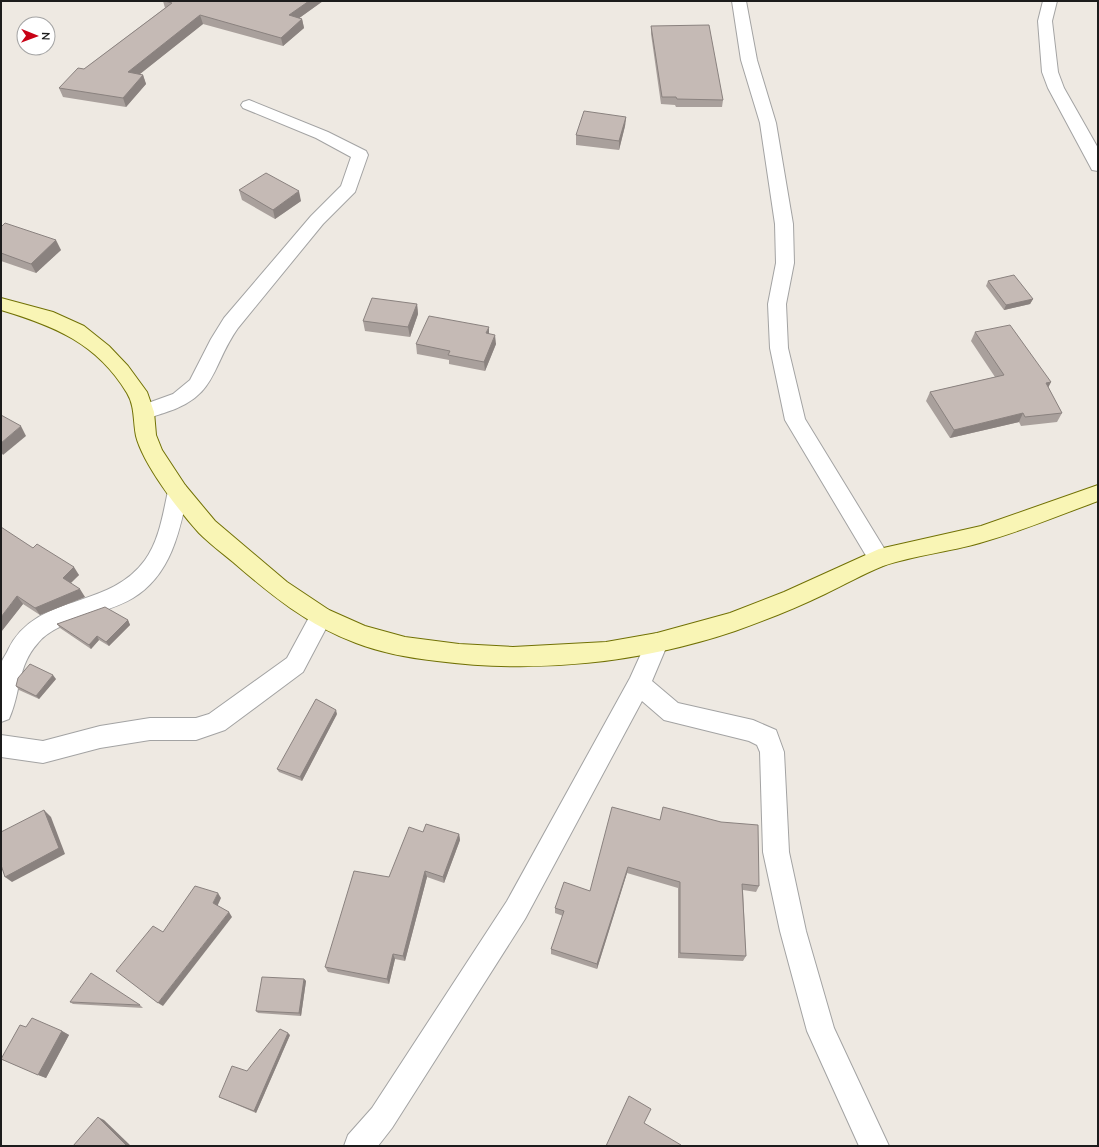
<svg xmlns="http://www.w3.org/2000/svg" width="1099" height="1147" viewBox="0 0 1099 1147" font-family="'Nunito Sans',sans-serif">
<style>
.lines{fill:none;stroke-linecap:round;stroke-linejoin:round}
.street-casing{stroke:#a3a3a3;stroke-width:2}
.secondary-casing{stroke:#717105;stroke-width:2}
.street{fill:#fff;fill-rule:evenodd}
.secondary{fill:#f9f5b5;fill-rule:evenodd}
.wall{fill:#a9a09c}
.shaded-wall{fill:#8a827f}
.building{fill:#c5bab5;stroke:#8a827f}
</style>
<rect width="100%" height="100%" fill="#eee9e2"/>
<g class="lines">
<defs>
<g id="street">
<polygon points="732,1 746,1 757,60 776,123 793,224 794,263 786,304 788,348 805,419 890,558 887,564 879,567 871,564 785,420 770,348 768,304 776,263 775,224 760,123 741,60"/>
<polygon points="1043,1 1057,1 1052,21 1058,72 1064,88 1098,148 1098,171 1092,170 1048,88 1042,72 1038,21"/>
<path d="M 249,100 L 328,132 L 366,151 L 368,155 L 355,192 L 323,224 L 238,328 C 210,368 218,396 164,413 C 154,416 147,420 137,417 L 134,412 L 137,407 L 173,394 L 190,380 L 211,339 L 224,318 L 311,216 L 341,186 L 351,157 L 316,138 L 243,108 L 241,105 L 243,102 Z"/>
<path d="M 178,483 L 185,485 L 188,491 C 180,531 171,575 133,598 C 118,607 101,611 85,617 C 69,623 49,629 38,643 C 17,666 21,693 9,719 L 1,722 C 1,706 0,678 1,664 C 2,659 6,655 8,650 C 36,592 108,611 145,560 C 159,541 163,514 168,491 L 171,485 Z"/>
<polygon points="321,607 329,610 332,617 303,672 225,730 196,740 150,740 100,748 43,763 1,757 1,735 43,741 100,726 150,718 196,718 209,714 287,658 313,610"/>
<polygon points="657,633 665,636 668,643 652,681 678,703 753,720 776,730 784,752 789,852 806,931 834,1028 889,1146 859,1146 807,1031 780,931 763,852 760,752 757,745 749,741 664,720 642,701 525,919 392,1128 378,1146 344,1146 348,1135 372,1108 507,901 630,678 649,636"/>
</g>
<path id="secondary" d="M 1,298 L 53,312 L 84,326 L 109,346 L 128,366 L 147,392 L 154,412 L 156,435 L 162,450 L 185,485 L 215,521 L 287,582 L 329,610 L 365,626 L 405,637 L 459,644 L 513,647 L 606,642 L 657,633 L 730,613 L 784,592 L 879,549 L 981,526 L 1098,485 L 1098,501 C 1060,515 1022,531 983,542 C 950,552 915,555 883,566 C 863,574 844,585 825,594 C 796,608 766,620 735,631 C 640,663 537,674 437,661 C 410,658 382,653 356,643 C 308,625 271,595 233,562 C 222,553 209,543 199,533 C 179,511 143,464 136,436 C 133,421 135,406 127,393 C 97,343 54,326 1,310 Z"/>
</defs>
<!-- street casing -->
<use href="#street" class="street-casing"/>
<!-- secondary casing -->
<use href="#secondary" class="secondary-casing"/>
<!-- street -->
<use href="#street" class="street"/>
<!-- secondary -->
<use href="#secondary" class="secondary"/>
</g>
<!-- wall -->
<g class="wall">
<polygon points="163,1 323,1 299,18 302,19 304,28 283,46 203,24 140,74 143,75 146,84 126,107 63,97 59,88 165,8"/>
<polygon points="651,26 723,100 722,107 676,107 675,105 661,104 651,34"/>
<polygon points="626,117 625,126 619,150 576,145 576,135"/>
<polygon points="239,190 301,201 275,219 242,200"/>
<polygon points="1,227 61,250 36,273 1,261"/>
<polygon points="988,281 1033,299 1030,304 1004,310 986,286"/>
<polygon points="417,304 418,314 410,337 365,331 363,321"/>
<polygon points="975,332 1051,382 1048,387 1062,413 1057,422 1021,426 1019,422 950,438 926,401 930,392 995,377 971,341"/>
<polygon points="489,334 496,344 485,371 449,364 449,360 417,354 416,344"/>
<polygon points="33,548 79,575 70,583 85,597 40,615 23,604 1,632"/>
<polygon points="128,620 130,625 109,646 99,640 91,649 60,628 57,624"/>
<polygon points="56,679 39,699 19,690 16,686"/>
<polygon points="337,714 302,781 279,772 277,769"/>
<polygon points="660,820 721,822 759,886 756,892 743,890 746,956 743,961 678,958 678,888 627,873 597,969 551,954 551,949 563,916 555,913 555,908 590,891"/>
<polygon points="459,834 460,840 444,883 427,877 405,961 395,959 389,984 328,972 325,967 389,877"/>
<polygon points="304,979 306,981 301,1016 258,1013 256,1011"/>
<polygon points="70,1002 140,1005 143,1008 73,1004"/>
<polygon points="26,1027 62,1031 69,1035 46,1078 1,1059"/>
<polygon points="290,1035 256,1113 221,1098 219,1097 247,1071"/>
</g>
<!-- shaded-wall -->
<g class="shaded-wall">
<polygon points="309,1 323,1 291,24 289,15"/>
<polygon points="200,15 203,24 131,81 128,72"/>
<polygon points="302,19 304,28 283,46 281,38"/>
<polygon points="143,75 146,84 126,107 123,98"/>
<polygon points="626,117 625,126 619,150 619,141"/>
<polygon points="299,191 301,201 275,219 273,210"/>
<polygon points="56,240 61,250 36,273 31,264"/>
<polygon points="1033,299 1030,304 1004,310 1006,305"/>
<polygon points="417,304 418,314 410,337 408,327"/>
<polygon points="489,327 489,337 486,333"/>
<polygon points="495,335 496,344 485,371 484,362"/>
<polygon points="1051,382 1047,390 1046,383"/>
<polygon points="1023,413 1019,422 950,438 954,430"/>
<polygon points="21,426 26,436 3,455 1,452 1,443"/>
<polygon points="74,567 79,575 68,586 63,578"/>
<polygon points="80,589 85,597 40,615 35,608"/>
<polygon points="17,596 23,604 1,632 1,617"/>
<polygon points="128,620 130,625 109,646 106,642"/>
<polygon points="97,636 99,640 91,649 89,645"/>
<polygon points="53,675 56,679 39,699 36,696"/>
<polygon points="336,710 337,714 302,781 300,777"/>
<polygon points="44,810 51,817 65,854 12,882 5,877"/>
<polygon points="459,834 460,840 444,883 443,877"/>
<polygon points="628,867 627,873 597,969 597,964"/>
<polygon points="425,871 427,877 405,961 403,956"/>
<polygon points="218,893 221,898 217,907 213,903"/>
<polygon points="229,912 232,917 163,1006 158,1003"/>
<polygon points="393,954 395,959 389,984 387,979"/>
<polygon points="304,979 306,981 301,1016 299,1013"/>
<polygon points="62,1031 69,1035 46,1078 38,1075"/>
<polygon points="288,1033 290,1035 256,1113 254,1111"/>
<polygon points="98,1117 104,1120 131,1146 127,1146"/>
</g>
<!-- building -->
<g class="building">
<polygon points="165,1 309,1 289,15 302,19 281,38 200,15 128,72 143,75 123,98 59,88 78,68 84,69 172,3"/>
<polygon points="709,25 723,100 677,99 676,97 662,97 651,26"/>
<polygon points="584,111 626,117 619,141 576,135"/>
<polygon points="266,173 299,191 273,210 239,190"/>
<polygon points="5,223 56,240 31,264 1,253 1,227"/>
<polygon points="1014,275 1033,299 1006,305 988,281"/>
<polygon points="372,298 417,304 408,327 363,321"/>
<polygon points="429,316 489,327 486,333 495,335 484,362 448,355 450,351 416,344"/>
<polygon points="1010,325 1051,382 1046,383 1062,413 1025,417 1023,413 954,430 930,392 1004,375 975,332"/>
<polygon points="1,415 21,426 1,443"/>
<polygon points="1,527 33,548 37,544 74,567 63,578 80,589 35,608 17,596 1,617"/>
<polygon points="105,607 128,620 106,642 97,636 89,645 57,624"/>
<polygon points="30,664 53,675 36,696 16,686 18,678"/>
<polygon points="316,699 336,710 300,777 277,769"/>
<polygon points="612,807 660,820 663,807 721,822 758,825 759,886 742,884 746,956 680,953 680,882 628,867 597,964 551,949 564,911 555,908 564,882 590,891"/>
<polygon points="44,810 59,848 5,877 1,865 1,832"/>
<polygon points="426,824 459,834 443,877 425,871 403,956 393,954 387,979 325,967 354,871 389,877 409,827 423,832"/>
<polygon points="195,886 218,893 213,903 229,912 158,1003 116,971 153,926 163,932"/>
<polygon points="91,973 140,1005 70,1002"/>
<polygon points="262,977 304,979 299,1013 256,1011"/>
<polygon points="32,1018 62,1031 38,1075 1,1059 20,1025 26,1027"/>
<polygon points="280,1029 288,1033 254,1111 219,1097 232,1066 247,1071"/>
<polygon points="629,1096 651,1109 644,1123 681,1145 681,1146 606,1146"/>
<polygon points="98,1117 127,1146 73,1146"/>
</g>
<!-- border -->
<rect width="1099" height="1147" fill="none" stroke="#1c1c1c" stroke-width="4"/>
<!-- north arrow -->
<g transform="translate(36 36) rotate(91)"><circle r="19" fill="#ffffff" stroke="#a4a4a4"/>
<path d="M0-3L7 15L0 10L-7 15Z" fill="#c80115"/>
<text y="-6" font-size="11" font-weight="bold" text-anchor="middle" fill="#1c1c1c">N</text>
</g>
</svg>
